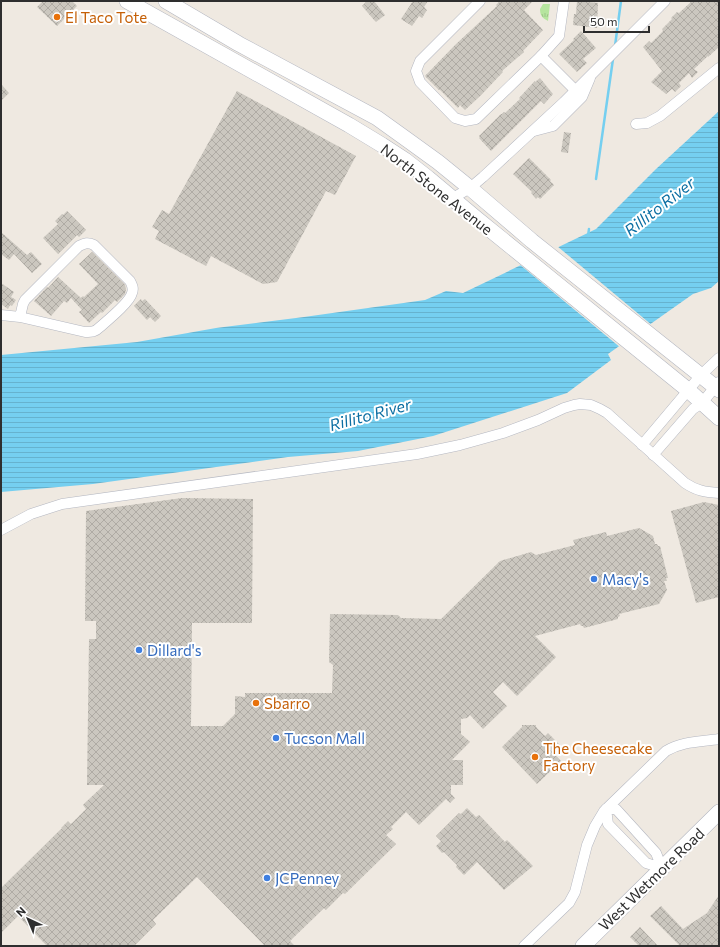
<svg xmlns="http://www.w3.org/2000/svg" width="720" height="947" viewBox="0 0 720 947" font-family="Commissioner,sans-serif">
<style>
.grass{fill:url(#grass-tufts)}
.water{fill:url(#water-rules)}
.pier{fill:#efe9e1}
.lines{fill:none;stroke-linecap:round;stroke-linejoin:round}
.stream{stroke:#75cff0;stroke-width:2.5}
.building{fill:url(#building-cross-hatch)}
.street-casing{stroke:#b4b7c1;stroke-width:11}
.secondary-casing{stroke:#b4b7c1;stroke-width:16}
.street{stroke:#fff;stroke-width:10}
.secondary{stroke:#fff;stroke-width:15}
.food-dot{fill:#e8710a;stroke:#fff;stroke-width:1.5}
.shop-dot{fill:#3f7fe0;stroke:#fff;stroke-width:1.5}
.labels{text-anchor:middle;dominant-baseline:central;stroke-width:4;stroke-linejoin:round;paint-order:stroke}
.food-label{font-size:15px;fill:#c56008;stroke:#fff;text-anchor:start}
.street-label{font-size:15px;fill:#2e2e2e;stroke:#fff}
.shop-label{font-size:15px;fill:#366cbe;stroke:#fff;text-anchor:start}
.water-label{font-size:16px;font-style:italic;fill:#0d6fa3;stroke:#fff}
</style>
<defs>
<pattern id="grass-tufts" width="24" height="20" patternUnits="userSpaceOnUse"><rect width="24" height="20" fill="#b6e59e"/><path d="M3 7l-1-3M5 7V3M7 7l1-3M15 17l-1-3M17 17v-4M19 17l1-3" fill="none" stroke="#9dc588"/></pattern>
<pattern id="water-rules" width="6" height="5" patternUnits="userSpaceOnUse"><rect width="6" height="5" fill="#75cff0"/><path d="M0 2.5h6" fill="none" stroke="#66b2ce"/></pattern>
<pattern id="building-cross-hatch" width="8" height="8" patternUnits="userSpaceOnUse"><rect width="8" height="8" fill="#cbc7bf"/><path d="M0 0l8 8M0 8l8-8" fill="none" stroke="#afaba4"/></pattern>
</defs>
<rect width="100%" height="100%" fill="#efe9e1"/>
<!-- grass -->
<path class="grass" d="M 543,4 L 550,4 L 548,21 C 542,18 540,15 540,9 Z"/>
<!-- water -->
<polygon class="water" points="719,111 719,281 711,288 693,294 608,354 611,360 567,393 433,436 358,451 288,457 93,484 1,492 1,355 137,342 216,328 304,317 425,300 446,291 463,293 596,229 656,169"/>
<!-- pier -->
<polygon class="pier" points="557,246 653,326 621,348 519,264"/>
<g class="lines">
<!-- stream -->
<g class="stream">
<polyline points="615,46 621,1"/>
<polyline points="596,179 613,59"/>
<polyline points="588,236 589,229"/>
</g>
</g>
<!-- building -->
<g class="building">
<polygon points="43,1 72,1 77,6 57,26 37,7"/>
<polygon points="367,1 374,1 385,15 376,22 374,20 362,6"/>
<polygon points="413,1 428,1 424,7 427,10 422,18 419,16 412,26 401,19"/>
<polygon points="500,1 533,1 524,10 543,30 523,51 524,52 502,71 503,72 480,96 465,110 460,105 458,108 440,90 439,90 425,76 455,45 497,6 496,5"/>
<polygon points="577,1 598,3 597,28 573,25 574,14 576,14"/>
<polygon points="692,1 719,1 719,47 708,57 708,56 694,69 698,72 692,78 689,73 679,83 681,86 675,92 672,89 666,94 651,82 662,71 643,47 649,41 651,43 663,31 662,29 672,19 671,18 677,12 679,13"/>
<polygon points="581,31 596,48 583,59 587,63 577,72 559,54 574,40 573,39"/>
<polygon points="540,78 553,94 544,104 541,101 491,151 479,138 480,137 479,136 501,114 502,114 504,112 505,113 520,99 519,98 535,81 535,82"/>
<polygon points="1,84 9,93 1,101"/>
<polygon points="237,91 356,156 335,195 326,191 277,282 263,284 211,256 206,266 155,239 159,231 152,227 162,210 169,214"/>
<polygon points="564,132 571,133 568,153 561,152"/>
<polygon points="529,158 551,180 550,181 554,185 540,199 538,197 536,199 531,193 532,192 513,174"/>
<polygon points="67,211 86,230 79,237 77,235 58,254 43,238 58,224 55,221 62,214 63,215"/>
<polygon points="1,232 27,255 31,252 42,264 32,273 14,254 9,260 1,254"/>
<polygon points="92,252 125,285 126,289 125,294 117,302 115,300 102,313 101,312 89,323 79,312 82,310 71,298 67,303 64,301 51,316 34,301 47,287 48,288 58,277 81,298 83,296 84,297 98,284 79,264"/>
<polygon points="1,283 14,292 11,297 16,300 12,306 10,305 8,309 1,304"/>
<polygon points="141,299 142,301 145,299 161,316 155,322 150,317 147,320 134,306"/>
<polygon points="182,498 253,499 252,623 192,623 191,726 223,726 235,714 235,696 245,697 245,693 332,693 333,665 329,662 330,614 398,615 401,618 441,619 500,561 531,552 536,555 575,545 573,540 606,532 607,536 639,528 653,536 655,544 657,544 658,546 660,546 668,578 666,578 667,581 664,581 667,590 659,604 619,614 620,616 618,617 618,619 584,628 583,626 581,626 580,624 535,636 556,657 517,696 503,682 493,692 507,706 483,729 470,715 467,718 461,719 461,734 470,742 452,760 463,760 463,785 451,785 451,794 455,798 450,803 446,799 419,825 406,812 391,827 393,829 386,835 396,844 345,894 343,893 326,910 324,908 290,941 295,946 265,946 197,877 153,920 156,924 134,946 47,946 18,916 1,933 1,888 62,828 61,828 68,821 71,824 86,809 83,805 104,785 87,785 89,639 96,639 96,621 85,621 86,511"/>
<polygon points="704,502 719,505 719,597 696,603 671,511"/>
<polygon points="522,725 536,725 536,727 545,736 548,733 561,746 554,754 561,761 537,784 502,747 522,727"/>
<polygon points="467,808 476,817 479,815 505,842 507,840 533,866 504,890 477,862 464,875 456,867 457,865 444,852 442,853 436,846 441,841 436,836 459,813 461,814"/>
<polygon points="719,895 719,946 680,946 650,916 661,906 683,929 707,913"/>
<polygon points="640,927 658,946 639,946 630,937"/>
</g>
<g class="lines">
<defs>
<g id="street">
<polyline points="480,1 420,61 416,71 420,82 455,118 465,121 476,119 541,56 559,36 564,1"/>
<polyline points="541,56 579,94"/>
<polyline points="636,124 647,123 660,116 719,68"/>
<polyline points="534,131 553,126 582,97 590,78"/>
<polyline points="453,198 470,188 483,177 564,102 665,1"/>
<path d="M 1,315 L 20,317 L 85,332 C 92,332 95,332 100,327 C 108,320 130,302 132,293 C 134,288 132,285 130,281 L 94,245 C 88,242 85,243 79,246 L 25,300 L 23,304 L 20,317"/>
<polyline points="642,445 701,375 719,358"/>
<polyline points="653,455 693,409 702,403 719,382"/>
<path d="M 1,530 L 31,514 L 62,504 L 417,454 L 460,445 L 503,433 L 538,420 L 564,408 L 574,405 L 580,404 L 591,405 L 600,409 L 607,413 L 685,483 C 697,491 705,492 719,493"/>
<polygon points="606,809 616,809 656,853 662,868 646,863 608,824"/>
<path d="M 524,946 L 569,903 L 575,892 L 587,845 L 595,826 L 604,811 L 666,751 C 683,741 700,742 719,739"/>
</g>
<g id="secondary">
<polyline points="127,1 349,125 382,145 405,160 428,178 477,219 688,390 719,418"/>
<polyline points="166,1 239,44 377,118 409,141 438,162 470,188 532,241 719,390"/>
<polyline points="583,946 719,812"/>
</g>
</defs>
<!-- street casing -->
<use href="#street" class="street-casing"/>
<!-- secondary casing -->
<use href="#secondary" class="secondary-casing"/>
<!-- street -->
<use href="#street" class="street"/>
<!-- secondary -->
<use href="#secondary" class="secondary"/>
</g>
<!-- markers -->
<g class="food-dot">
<circle cx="57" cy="17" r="4"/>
<circle cx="256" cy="703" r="4"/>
<circle cx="535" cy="757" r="4"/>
</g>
<g class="shop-dot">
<circle cx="594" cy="579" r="4"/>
<circle cx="139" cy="650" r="4"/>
<circle cx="276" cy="738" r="4"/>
<circle cx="267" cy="878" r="4"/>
</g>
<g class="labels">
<!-- food labels -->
<g class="food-label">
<text x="65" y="17">El Taco Tote</text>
<text x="264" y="703">Sbarro</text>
<text x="543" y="748">The Cheesecake<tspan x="543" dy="17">Factory</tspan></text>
</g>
<!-- street labels -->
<g class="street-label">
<text transform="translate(437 189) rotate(38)">North Stone Avenue</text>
<text transform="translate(651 879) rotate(-44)">West Wetmore Road</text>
</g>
<!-- shop labels -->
<g class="shop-label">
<text x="602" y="579">Macy's</text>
<text x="147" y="650">Dillard's</text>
<text x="284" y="738">Tucson Mall</text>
<text x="275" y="878">JCPenney</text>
</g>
<!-- water labels -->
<g class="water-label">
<text transform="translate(659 206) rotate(-38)">Rillito River</text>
<text transform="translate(370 414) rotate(-15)">Rillito River</text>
</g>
</g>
<!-- border -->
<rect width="720" height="947" fill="none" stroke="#2e2e2e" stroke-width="4"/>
<!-- north arrow -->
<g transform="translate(28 919) rotate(316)" stroke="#ffffff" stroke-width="3" paint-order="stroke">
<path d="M0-3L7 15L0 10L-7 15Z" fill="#2e2e2e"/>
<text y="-6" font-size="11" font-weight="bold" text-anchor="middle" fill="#2e2e2e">N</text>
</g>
<!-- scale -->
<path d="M584 26v6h65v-6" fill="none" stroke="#2e2e2e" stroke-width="2"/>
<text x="590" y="26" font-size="12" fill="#2e2e2e" stroke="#ffffff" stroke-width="3" paint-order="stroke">50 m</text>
</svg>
